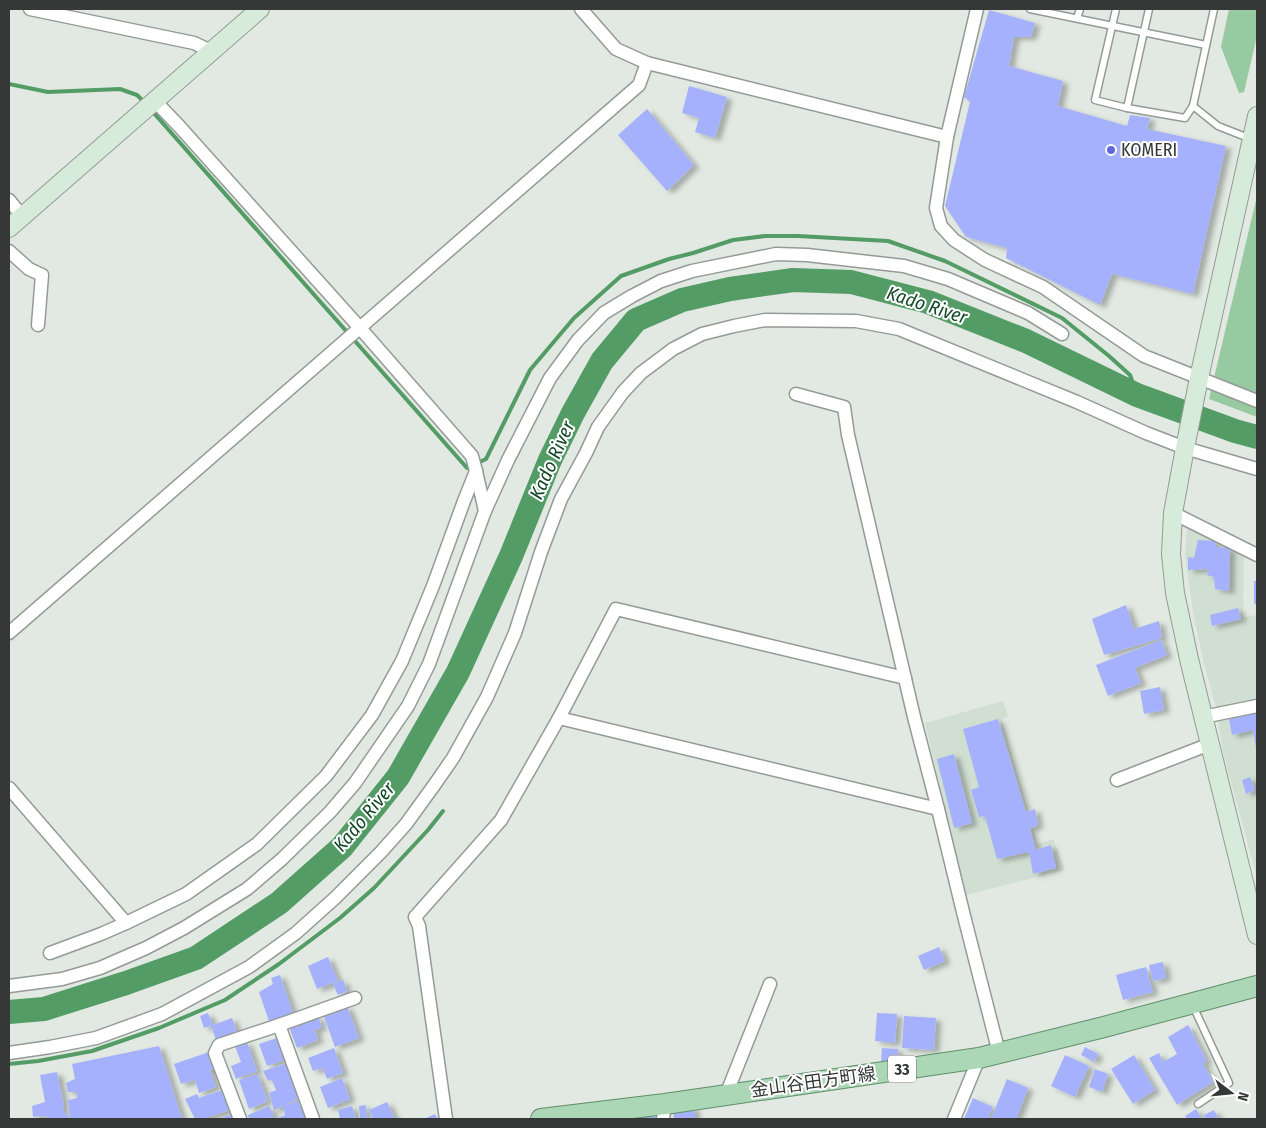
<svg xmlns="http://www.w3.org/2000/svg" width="1266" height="1128" viewBox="0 0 1266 1128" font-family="'Fira Sans Condensed','Noto Sans JP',sans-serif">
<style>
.built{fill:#d1dfd3}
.green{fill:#98caa2}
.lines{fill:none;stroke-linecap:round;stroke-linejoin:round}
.stream{stroke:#549c66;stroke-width:4}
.river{stroke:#549c66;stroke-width:24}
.building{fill:#a6b1fd;filter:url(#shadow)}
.lane-casing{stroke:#949b95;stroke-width:9}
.street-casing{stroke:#949b95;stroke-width:15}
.secondary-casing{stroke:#949b95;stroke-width:20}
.primary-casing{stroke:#5f8e69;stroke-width:22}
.lane{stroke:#fff;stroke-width:6}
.street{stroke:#fff;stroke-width:12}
.secondary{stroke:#d6ebda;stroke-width:18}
.primary{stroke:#acd7b6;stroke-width:20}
.poi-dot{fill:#6167df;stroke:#fff;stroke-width:2}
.labels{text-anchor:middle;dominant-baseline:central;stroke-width:4;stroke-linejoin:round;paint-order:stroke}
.shield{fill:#fff;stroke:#727472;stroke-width:1}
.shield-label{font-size:16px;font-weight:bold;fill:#353836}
.poi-label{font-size:18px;fill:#353836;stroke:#fff;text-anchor:start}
.street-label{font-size:18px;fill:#353836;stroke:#fff}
.water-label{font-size:19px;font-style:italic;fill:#124824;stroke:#fff}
</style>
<defs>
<filter id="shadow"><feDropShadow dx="5.5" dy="3" stdDeviation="2.5" flood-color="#0004"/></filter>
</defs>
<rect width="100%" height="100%" fill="#e1e9e2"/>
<!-- built -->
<g class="built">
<polygon points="1187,526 1244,553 1243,617 1257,615 1257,878 1223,752 1216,707 1203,660 1193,612 1185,556"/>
<polygon points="1003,701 1008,716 1002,719 1037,844 1053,839 1065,870 966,895 925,723"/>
</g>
<!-- green -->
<g class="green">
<polygon points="1229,9 1257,9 1257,36 1244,92 1239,93 1221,47"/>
<polygon points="1257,196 1257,417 1209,399"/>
</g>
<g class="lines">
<!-- stream -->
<g class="stream">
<polyline points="9,84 48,92 120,89 137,95 146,104"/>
<polyline points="152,111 467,468 486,459 530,370 574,318 621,276 669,259 693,253 733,240 765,236 798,236 888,241 945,261 1062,318 1109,356 1130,375 1137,395"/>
<polyline points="9,1064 38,1061 92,1051 159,1028 225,1000 279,964 340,918 374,888 428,830 443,811"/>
</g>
<!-- river -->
<polyline class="river" points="9,1012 44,1009 126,983 196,958 279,903 342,847 398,777 458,672 511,556 550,460 573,413 602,361 636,320 682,300 730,289 793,280 851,282 928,302 1026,341 1137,395 1235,431 1257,437"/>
</g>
<!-- building -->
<g class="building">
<polygon points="989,10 1035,23 1031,37 1014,37 1009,66 1063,81 1058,106 1127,126 1130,115 1150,118 1147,129 1226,146 1193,294 1112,274 1100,305 1006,258 1007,248 966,237 945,206 970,102 964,97"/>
<polygon points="689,86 727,97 715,138 695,132 699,118 682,113"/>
<polygon points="647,109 694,165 667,191 618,135"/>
<polygon points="1198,540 1215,541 1216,547 1230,548 1229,591 1215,589 1214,577 1207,575 1208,569 1188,570 1188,557 1194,558"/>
<rect x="1254" y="581" width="3" height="23"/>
<polygon points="1126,605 1134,629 1159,621 1162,638 1104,655 1092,619"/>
<polygon points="1238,608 1241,619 1212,626 1210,615"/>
<polygon points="1161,640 1167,655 1135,668 1141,683 1108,696 1096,665"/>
<polygon points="1160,687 1164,710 1144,714 1140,691"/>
<polygon points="1257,712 1257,748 1256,748 1253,730 1232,735 1229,719"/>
<polygon points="998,719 1026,812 1035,809 1038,825 1030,829 1036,850 1051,845 1056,868 1033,874 1029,852 997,859 985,816 979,817 971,790 979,787 963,729"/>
<polygon points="954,754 972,823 954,828 937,759"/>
<polygon points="1250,777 1255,790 1246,794 1242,780"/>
<polygon points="939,947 945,961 924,970 918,956"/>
<polygon points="328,957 338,981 317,989 308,966"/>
<polygon points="1163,962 1166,978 1153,981 1149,965"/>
<polygon points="1146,967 1153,992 1123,1000 1116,975"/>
<polygon points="280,975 293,1013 269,1021 259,992 273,984 271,978"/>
<polygon points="343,980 347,991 338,995 333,984"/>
<polygon points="347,1006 359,1038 335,1047 323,1014"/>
<polygon points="208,1013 213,1025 232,1018 237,1032 216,1040 211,1026 204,1028 200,1016"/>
<polygon points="877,1013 897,1014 895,1043 875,1041"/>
<polygon points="318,1016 322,1027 315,1030 318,1040 297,1048 289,1027"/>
<polygon points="904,1016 936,1018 934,1050 902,1048"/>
<polygon points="1188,1025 1207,1061 1203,1063 1213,1082 1177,1105 1149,1058 1159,1053 1163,1062 1177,1054 1168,1037"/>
<polygon points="277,1038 285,1060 267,1066 259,1044"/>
<polygon points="247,1042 257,1071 236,1079 231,1066 241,1062 235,1046"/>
<polygon points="159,1046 182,1119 70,1119 68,1100 77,1098 77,1092 68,1092 66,1083 75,1079 72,1064"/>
<polygon points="1085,1047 1098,1054 1094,1062 1081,1055"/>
<polygon points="334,1048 343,1073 327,1079 322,1068 313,1071 308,1058"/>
<polygon points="882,1048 898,1049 898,1063 881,1063"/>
<polygon points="209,1052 214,1067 210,1070 216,1087 199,1093 195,1080 181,1084 174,1064"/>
<polygon points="1065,1055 1089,1066 1075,1097 1051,1086"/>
<polygon points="1134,1055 1155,1090 1133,1104 1111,1069"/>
<polygon points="287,1063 298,1099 283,1106 298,1101 306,1119 275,1119 285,1115 283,1106 274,1110 269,1093 276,1090 272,1080 268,1081 263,1071"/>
<polygon points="1095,1069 1108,1074 1102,1092 1089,1087"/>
<polygon points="57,1072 64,1106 62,1108 69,1119 49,1119 46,1116 33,1117 32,1106 45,1102 40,1075"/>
<polygon points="257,1074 268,1101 249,1109 239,1080"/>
<polygon points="342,1078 350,1099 328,1108 320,1087"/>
<polygon points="1007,1079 1028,1088 1016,1119 991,1119"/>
<polygon points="222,1090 230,1110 203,1119 195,1119 185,1099 197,1094 199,1098"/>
<polygon points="973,1098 993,1107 988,1119 964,1119"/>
<polygon points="387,1102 395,1119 373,1119 369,1110"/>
<polygon points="366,1105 367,1119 360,1119 359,1106"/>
<polygon points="269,1106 274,1116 266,1119 249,1119 248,1115"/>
<polygon points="352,1106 356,1119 340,1119 338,1110"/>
<polygon points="694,1107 695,1119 674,1119 673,1109"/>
<polygon points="1196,1109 1202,1119 1187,1119 1185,1116"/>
<polygon points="1214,1110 1219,1119 1206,1119 1204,1115"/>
<polygon points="654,1112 654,1119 632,1119 633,1116"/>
<polygon points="232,1114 234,1119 219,1119"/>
<polygon points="435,1114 437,1119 424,1119"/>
</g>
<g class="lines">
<defs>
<g id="lane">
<polyline points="1030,9 1206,45"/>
<polyline points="1116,9 1095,100 1127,108"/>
<polyline points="1149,9 1127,108 1185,118 1193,106"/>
<polyline points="1214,9 1193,106 1218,126 1251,139"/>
<polyline points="1077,18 1080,9"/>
<polyline points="1193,1006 1229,1083 1198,1104"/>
</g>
<g id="street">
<polyline points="30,9 194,43 211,51"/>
<polyline points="581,9 616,49 647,63 947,137"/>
<polyline points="977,9 947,137 936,208 941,226 954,240 985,260 1043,287 1144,356 1257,401"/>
<polyline points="9,200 22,216"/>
<polyline points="9,251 29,269 42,275 38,325"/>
<polyline points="796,394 844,407 848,435 914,717 938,809 964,916 999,1053"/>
<polyline points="485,511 508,460 550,378 578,340 604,313 632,296 661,281 692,271 776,254 807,255 904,266 948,279 1028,313 1062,334"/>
<polyline points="1173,513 1257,555"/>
<polyline points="9,633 639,85 647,63"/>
<polyline points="905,678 616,609 559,718 938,809"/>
<polyline points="1203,717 1257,706"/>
<polyline points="1117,780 1210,744"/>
<polyline points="9,788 126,923 186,894 257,844 326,776 372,715 402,661 433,586 464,501 476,471 472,456 360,328 179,126 155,101"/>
<polyline points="50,953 101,934 126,923"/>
<polyline points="9,986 62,979 100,968 146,948 184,928 247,889 282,859 330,812 355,783 408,706 429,664 485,511 476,471"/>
<polyline points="9,1053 50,1047 96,1038 162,1014 249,967 296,933 335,898 381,852 406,824 435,784 453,758 487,697 515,633 541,552 561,499 586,453 598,427 623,392 641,373 673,349 702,334 734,326 765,320 856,321 899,329 1077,402 1146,433 1185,448 1257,469"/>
<polyline points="726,1095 770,984"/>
<polyline points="240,1119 215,1053 219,1045 279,1025"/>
<polyline points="313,1119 279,1025 355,998"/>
<polyline points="446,1119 419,926 415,917 501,820 559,718"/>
<polyline points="663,1119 665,1104"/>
<polyline points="954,1119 979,1058"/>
</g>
<g id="secondary">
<polyline points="1257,116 1199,378 1185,448 1173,513 1171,554 1175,593 1189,659 1257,935"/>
<polyline points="9,228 260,9"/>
</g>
<polyline id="primary" points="541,1119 665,1104 979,1058 1104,1027 1257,986"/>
</defs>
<!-- lane casing -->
<use href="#lane" class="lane-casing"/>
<!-- street casing -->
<use href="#street" class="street-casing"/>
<!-- secondary casing -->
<use href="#secondary" class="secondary-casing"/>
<!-- primary casing -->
<use href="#primary" class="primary-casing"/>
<!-- lane -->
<use href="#lane" class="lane"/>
<!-- street -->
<use href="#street" class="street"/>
<!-- secondary -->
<use href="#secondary" class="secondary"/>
<!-- primary -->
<use href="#primary" class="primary"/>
</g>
<!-- markers -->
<circle class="poi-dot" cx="1111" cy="150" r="5"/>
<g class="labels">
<!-- shield labels -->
<rect class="shield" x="888" y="1055.5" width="28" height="27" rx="4"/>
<g class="shield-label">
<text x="902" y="1069">33</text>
</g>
<!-- poi labels -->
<g class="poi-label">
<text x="1121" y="150">KOMERI</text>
</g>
<!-- street labels -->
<g class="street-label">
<text transform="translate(813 1082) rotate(-8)">金山谷田方町線</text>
</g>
<!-- water labels -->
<g class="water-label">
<text transform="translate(927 305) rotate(18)">Kado River</text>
<text transform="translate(552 460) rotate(-66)">Kado River</text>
<text transform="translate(364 817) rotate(-50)">Kado River</text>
</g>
</g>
<!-- border -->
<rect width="1266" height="1128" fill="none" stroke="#353836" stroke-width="20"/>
<!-- north arrow -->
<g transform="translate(1231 1093) rotate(106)" stroke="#ffffff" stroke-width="4" paint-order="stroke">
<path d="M0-4L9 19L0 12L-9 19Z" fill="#353836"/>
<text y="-8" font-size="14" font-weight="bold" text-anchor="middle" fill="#353836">N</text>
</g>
</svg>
